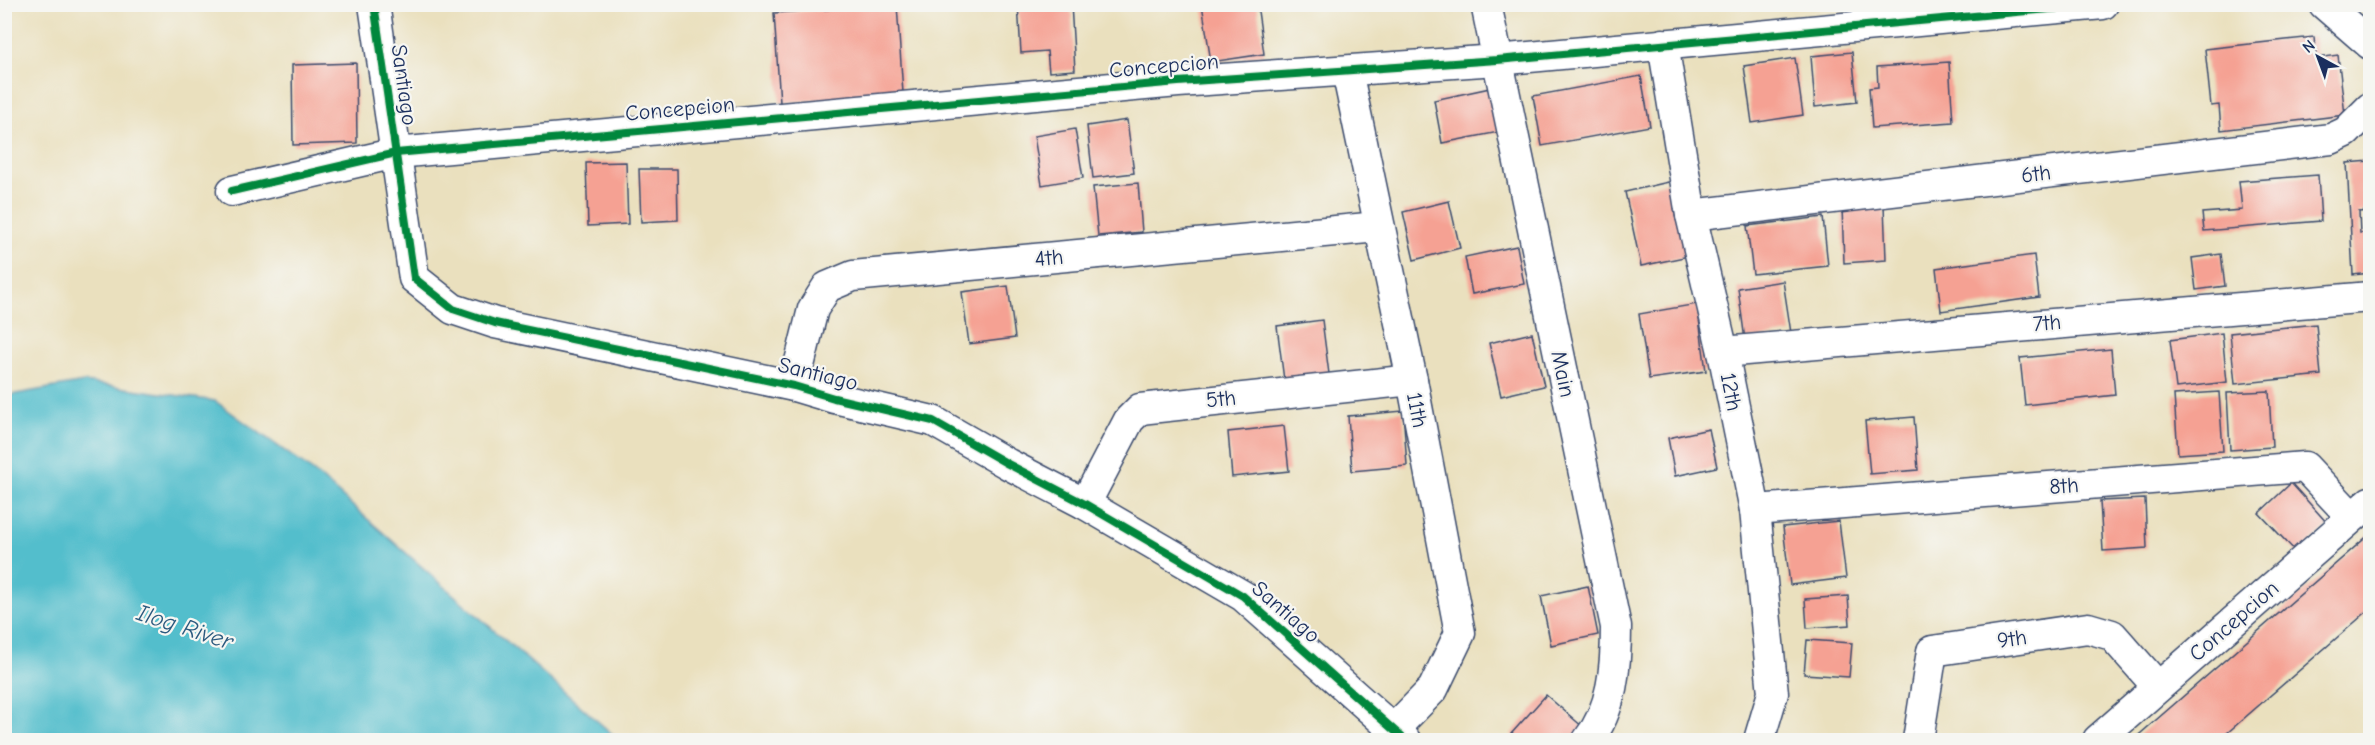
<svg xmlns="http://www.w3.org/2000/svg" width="2375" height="745" viewBox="0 0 2375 745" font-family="'Comic Neue',sans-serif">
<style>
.water{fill:#52becc;stroke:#367695;stroke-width:1.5}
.building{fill:#f5a193}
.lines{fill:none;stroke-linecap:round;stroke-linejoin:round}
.minor-casing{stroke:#3a4a6c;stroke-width:33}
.minor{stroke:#fff;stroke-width:30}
.cycleway-casing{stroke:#f6f6f2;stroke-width:11}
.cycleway{stroke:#00873e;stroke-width:8}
.labels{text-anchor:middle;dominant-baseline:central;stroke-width:4.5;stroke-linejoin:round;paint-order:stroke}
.street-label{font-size:22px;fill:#1b2f5e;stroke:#f6f6f2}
.water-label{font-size:24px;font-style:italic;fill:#2c5a7f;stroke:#f6f6f2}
</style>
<rect width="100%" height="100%" fill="#f6f6f2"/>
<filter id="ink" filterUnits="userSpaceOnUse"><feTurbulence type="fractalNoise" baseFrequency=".0167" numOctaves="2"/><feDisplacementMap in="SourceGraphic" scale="12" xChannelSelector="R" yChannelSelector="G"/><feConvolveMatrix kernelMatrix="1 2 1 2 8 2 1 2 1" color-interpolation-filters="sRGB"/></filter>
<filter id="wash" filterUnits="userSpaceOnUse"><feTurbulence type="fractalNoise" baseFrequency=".008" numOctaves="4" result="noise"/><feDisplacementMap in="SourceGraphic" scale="24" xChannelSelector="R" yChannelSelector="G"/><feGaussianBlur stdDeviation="1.35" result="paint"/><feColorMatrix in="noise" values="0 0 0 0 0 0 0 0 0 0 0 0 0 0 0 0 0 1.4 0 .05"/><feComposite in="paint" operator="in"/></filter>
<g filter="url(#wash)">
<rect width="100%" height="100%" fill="#eae0be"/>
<!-- water -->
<polygon class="water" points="84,382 215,401 314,472 619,740 5,740 5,396"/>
<g id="blocks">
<!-- building -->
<g class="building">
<polygon points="1018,4 1071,4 1075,70 1049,72 1047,51 1021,53"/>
<polygon points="1202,4 1257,4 1264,54 1211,62"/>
<polygon points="897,5 903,93 780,103 774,13"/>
<polygon points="2314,37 2316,58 2338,55 2345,115 2221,130 2219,105 2211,106 2205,49"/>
<polygon points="1852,52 1857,102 1815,107 1811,56"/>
<polygon points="1795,58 1803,115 1752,123 1744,66"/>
<polygon points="1949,62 1953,122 1872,128 1869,88 1878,87 1877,67"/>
<polygon points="356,63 357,143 293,145 292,65"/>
<polygon points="1641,76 1650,126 1542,146 1533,96"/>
<polygon points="1490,88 1499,132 1442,143 1434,100"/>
<polygon points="1127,120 1134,173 1093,178 1087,126"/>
<polygon points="1075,129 1083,178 1042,185 1034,136"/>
<polygon points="2370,161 2370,211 2359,212 2360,233 2370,233 2370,273 2353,275 2347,163"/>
<polygon points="626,162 628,224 588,226 586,163"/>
<polygon points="639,169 677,169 678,220 641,222"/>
<polygon points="2318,175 2321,221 2204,231 2202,213 2242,210 2239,181"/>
<polygon points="1673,181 1689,256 1641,266 1625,192"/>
<polygon points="1138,183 1142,232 1098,236 1093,187"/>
<polygon points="1449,201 1460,248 1414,260 1403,212"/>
<polygon points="1884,205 1886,260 1844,263 1842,207"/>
<polygon points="1823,217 1828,266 1753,274 1747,226"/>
<polygon points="1517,246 1524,284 1472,294 1465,257"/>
<polygon points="2221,254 2225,286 2196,290 2192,258"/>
<polygon points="2034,255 2039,297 1941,311 1936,268"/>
<polygon points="1783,281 1791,333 1745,340 1738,288"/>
<polygon points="1008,286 1015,338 969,344 962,292"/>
<polygon points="1697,304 1706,371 1649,379 1639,314"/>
<polygon points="1322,320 1329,374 1284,380 1277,326"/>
<polygon points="2316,324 2321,375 2235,384 2230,333"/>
<polygon points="1532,333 1544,386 1501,396 1489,343"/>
<polygon points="2222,333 2227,382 2176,388 2170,340"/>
<polygon points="2111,349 2115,395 2025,405 2020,358"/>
<polygon points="2269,391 2272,447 2230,450 2227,393"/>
<polygon points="2219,392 2223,451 2178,454 2174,395"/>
<polygon points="1403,411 1407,466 1352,471 1348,416"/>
<polygon points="1914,417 1918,470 1870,474 1865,421"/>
<polygon points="1284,426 1289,471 1232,477 1228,432"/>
<polygon points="1709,429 1717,467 1675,476 1668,438"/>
<polygon points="2291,483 2329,525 2298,554 2259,513"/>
<polygon points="2145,499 2147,548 2103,551 2100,501"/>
<polygon points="1839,521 1846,578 1790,585 1783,527"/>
<polygon points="2370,534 2370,609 2219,740 2133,740"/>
<polygon points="1588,586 1598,635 1551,645 1541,596"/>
<polygon points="1848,596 1850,625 1807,628 1805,599"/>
<polygon points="1807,640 1852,643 1849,677 1804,674"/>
<polygon points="1546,695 1584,728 1573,740 1518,740 1511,734"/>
</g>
</g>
</g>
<g filter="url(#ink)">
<use href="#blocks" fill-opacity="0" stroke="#3a4a6c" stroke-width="1.5"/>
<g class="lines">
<defs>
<g id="minor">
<polyline points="374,4 414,278 453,309 495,323 794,386 834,398 933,421 1008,464 1085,504 1243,596 1405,740"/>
<path d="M 1486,4 L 1616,627 C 1616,666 1613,709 1588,740"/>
<polyline points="2324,4 2370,44"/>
<polyline points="1663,44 1691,215 1723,352 1755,510 1773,693 1759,740"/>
<polyline points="1347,71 1412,380 1460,633 1433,689 1393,730"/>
<polyline points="232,191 396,153 1178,82 1497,60 2103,4"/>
<polyline points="1691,215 2331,139 2346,132 2370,108"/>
<polyline points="1723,352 2370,297"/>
<polyline points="794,386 813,309 827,287 853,276 1378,227"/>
<polyline points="1085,504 1129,420 1140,409 1412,380"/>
<polyline points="1755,510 2305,467 2352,517"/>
<polyline points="1918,740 1932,651 2088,628 2112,635 2158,687"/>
<polyline points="2098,740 2370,502"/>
</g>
</defs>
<!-- minor casing -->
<use href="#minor" class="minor-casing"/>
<!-- minor -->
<use href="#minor" class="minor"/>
<defs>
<g id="cycleway">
<polyline points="374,4 414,278 453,309 495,323 794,386 834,398 933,421 1008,464 1085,504 1243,596 1405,740"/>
<polyline points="232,191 396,153 1178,82 1497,60 2103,4"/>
</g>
</defs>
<!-- cycleway casing -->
<use href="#cycleway" class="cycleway-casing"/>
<!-- cycleway -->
<use href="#cycleway" class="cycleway"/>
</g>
</g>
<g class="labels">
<!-- street labels -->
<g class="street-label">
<text transform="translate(1164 66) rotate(-5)">Concepcion</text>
<text transform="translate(404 85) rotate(82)">Santiago</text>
<text transform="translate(680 109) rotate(-5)">Concepcion</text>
<text transform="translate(2036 174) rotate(-7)">6th</text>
<text transform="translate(1049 258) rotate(-5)">4th</text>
<text transform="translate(2047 323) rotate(-5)">7th</text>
<text transform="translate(818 374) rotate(14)">Santiago</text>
<text transform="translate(1563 374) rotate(78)">Main</text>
<text transform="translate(1731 392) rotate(79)">12th</text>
<text transform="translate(1221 399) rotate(-6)">5th</text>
<text transform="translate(1417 410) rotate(79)">11th</text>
<text transform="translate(2064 486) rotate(-4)">8th</text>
<text transform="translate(1286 612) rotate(41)">Santiago</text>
<text transform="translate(2234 621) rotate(-41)">Concepcion</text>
<text transform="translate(2012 639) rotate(-8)">9th</text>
</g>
<!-- water labels -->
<g class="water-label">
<text transform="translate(185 627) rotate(18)">Ilog River</text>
</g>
</g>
<!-- margin -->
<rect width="2375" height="745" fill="none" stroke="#f6f6f2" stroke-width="24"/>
<!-- north arrow -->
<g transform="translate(2318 57) rotate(319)" stroke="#f6f6f2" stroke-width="4.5" paint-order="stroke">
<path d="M0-4.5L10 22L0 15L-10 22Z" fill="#1b2f5e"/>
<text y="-9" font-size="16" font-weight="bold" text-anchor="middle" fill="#1b2f5e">N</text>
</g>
</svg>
